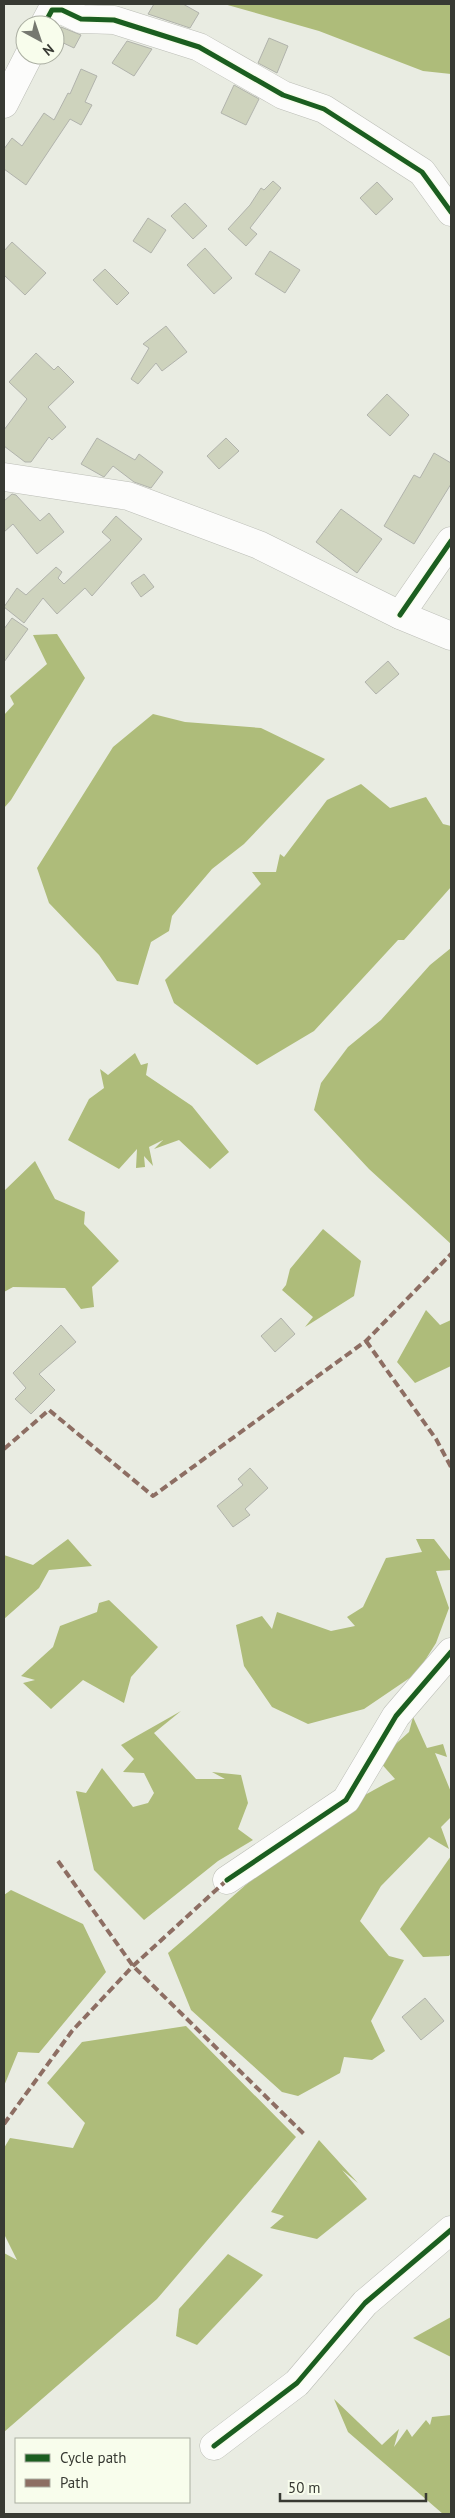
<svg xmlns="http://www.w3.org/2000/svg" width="455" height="2518" viewBox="0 0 455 2518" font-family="'PT Sans',sans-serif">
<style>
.water{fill:#aebc7a}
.building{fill:#ced3bd;stroke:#b1b3ac}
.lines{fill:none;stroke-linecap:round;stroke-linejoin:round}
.minor-casing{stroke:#bcbeb7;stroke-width:29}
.major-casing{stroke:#bcbeb7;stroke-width:29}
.minor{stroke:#fcfcfb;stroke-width:28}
.major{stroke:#fcfcfb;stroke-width:28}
.quiet{stroke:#8d6e63;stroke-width:4;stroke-dasharray:8 4;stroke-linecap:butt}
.cycleway-casing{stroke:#f8fdec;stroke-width:8}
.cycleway{stroke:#1b5e20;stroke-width:5}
</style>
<rect width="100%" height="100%" fill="#e9ece2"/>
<!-- water -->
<g class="water">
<polygon points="224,4 451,4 451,74 423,71 319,31"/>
<polygon points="57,634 85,678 11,800 4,808 4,715 14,704 10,696 47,664 33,635"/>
<polygon points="153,714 185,722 261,728 325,759 244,844 212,869 172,916 169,931 151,942 138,985 117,981 99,955 49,903 37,868 113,747"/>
<polygon points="361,784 390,808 426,797 443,824 451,826 451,887 404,940 398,940 314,1031 257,1065 174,1003 165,980 261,884 252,872 276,872 280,854 284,857 327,800"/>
<polygon points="451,948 451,1244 369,1169 314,1110 321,1083 348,1047 381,1020 430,965"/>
<polygon points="135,1053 141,1065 148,1063 146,1075 192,1106 229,1152 210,1169 179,1140 154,1149 163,1140 149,1147 153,1166 144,1156 145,1167 136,1168 137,1149 119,1169 68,1140 89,1099 104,1088 100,1069 108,1075"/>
<polygon points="35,1161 55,1199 85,1212 84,1224 119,1261 92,1287 94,1307 81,1309 65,1288 13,1287 4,1292 4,1191"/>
<polygon points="323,1229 361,1261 354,1296 305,1327 313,1317 282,1290 286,1285 290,1269"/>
<polygon points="426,1310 440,1325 451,1320 451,1366 415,1383 397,1362"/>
<polygon points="68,1539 92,1566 49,1570 39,1588 4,1619 4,1555 33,1565"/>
<polygon points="416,1539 434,1539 451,1561 451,1570 436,1571 449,1608 436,1643 417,1673 364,1709 308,1724 272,1707 244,1666 236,1625 262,1616 272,1629 277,1612 331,1631 355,1626 347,1617 363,1607 386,1558 422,1552"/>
<polygon points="109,1600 158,1647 131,1677 124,1703 83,1680 51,1709 23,1683 35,1680 21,1676 53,1647 60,1626 97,1612 99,1603"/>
<polygon points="181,1711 154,1733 196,1779 225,1779 212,1772 241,1775 248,1803 238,1829 253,1840 218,1861 144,1920 94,1870 76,1791 86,1793 102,1768 133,1807 148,1803 154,1793 144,1773 123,1772 134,1759 121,1745"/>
<path d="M 413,1717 L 427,1748 L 443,1744 L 447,1757 L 435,1753 L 451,1792 L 451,1817 L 441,1827 L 449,1849 L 429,1837 L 381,1886 L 360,1921 L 389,1956 L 404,1960 L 371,2021 L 385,2051 L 372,2060 L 344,2057 L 340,2073 L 298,2096 L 282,2092 L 191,2010 L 168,1953 C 241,1892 308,1821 395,1779 L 378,1760 L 409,1732 Z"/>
<polygon points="451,1856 451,1953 449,1956 423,1957 400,1929"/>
<polygon points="11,1890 83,1924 106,1972 39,2053 18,2052 4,2086 4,1895"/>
<polygon points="186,2026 296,2137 157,2299 4,2432 4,2253 17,2260 4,2234 4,2148 10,2138 73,2148 85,2123 47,2083 82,2042"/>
<polygon points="319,2140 358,2183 342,2170 367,2199 317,2239 270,2228 284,2216 271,2212"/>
<polygon points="228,2254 263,2275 197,2345 176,2336 179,2309"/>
<polygon points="451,2317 451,2357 413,2338"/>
<polygon points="334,2399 382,2445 399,2429 394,2447 407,2429 412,2437 426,2420 430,2425 432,2417 451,2415 451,2514 443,2514 348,2432"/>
</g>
<!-- building -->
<g class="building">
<polygon points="154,4 183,4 199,13 190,28 148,14"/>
<polygon points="61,27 81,35 74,48 55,39"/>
<polygon points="269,38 288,46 277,73 258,63"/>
<polygon points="127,41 152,49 134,76 112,63"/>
<polygon points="81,69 97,76 85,102 92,105 81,125 70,119 26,185 4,169 4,149 12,138 22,146 44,113 54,120 68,93 70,94"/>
<polygon points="234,85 259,99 246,125 221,113"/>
<polygon points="273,181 281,188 250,228 257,234 246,246 228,229 250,205 261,188 264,190"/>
<polygon points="377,182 393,199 376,215 360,198"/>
<polygon points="185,203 207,226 193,239 171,216"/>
<polygon points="148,218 166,230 151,253 133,241"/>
<polygon points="12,242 46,273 25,295 4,275 4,251"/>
<polygon points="205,248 232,278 214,294 187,265"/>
<polygon points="270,251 300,270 285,293 255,274"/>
<polygon points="105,269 129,293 117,305 93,280"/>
<polygon points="166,326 187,352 162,371 156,363 138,384 131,379 149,348 143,344"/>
<polygon points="36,353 54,370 58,366 74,382 48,407 66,427 52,440 49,437 31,462 25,462 4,446 4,430 27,399 9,382"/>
<polygon points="387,394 409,415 390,436 367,415"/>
<polygon points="97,438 135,460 139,454 163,472 151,488 134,482 113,466 104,477 81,464"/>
<polygon points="226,438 239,451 219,469 207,456"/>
<polygon points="434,453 451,463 451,484 414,544 384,526 414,475 420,478"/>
<polygon points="12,494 16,495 40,521 49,513 64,532 37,554 13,524 4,532 4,501"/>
<polygon points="341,509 382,539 357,573 316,542"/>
<polygon points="116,516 142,539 92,596 85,588 57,614 43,598 24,623 4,607 17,588 26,595 56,567 62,572 58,578 64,584 111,540 102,532"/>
<polygon points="144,574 154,587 141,597 131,583"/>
<polygon points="12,618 28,629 4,662 4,629"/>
<polygon points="388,661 399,674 376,694 365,682"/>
<polygon points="281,1318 295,1334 275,1352 261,1336"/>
<polygon points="61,1325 76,1342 39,1374 55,1390 31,1414 15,1399 26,1388 13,1373"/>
<polygon points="250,1468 268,1488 245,1509 250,1515 233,1527 217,1506 243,1485 238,1479"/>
<polygon points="425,1998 444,2021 421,2040 402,2017"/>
</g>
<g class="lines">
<defs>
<g id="minor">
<polyline points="44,25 52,10 62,10 81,19 114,20 199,47 283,95 324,109 422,172 451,212"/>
<polyline points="4,104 29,55"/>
<polyline points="400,615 451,541"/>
<polyline points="227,1880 346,1800 396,1716 451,1652"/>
<polyline points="214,2446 297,2383 365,2303 451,2230"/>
</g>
<polyline id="major" points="4,477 128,496 259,545 400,615 451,636"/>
</defs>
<!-- minor casing -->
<use href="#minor" class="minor-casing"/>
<!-- major casing -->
<use href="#major" class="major-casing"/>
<!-- minor -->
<use href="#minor" class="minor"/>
<!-- major -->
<use href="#major" class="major"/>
<!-- quiet -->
<g class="quiet">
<polyline points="366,1341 436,1439 451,1467"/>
<polyline points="4,1449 49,1410 153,1496 366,1341 451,1254"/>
<polyline points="58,1861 133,1966 306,2136"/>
<polyline points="4,2124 72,2031 133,1966 227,1880"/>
</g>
<defs>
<g id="cycleway">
<polyline points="44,25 52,10 62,10 81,19 114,20 199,47 283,95 324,109 422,172 451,212"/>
<polyline points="400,615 451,541"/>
<polyline points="227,1880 346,1800 396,1716 451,1652"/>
<polyline points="214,2446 297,2383 365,2303 451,2230"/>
</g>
</defs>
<!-- cycleway casing -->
<use href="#cycleway" class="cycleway-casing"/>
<!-- cycleway -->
<use href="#cycleway" class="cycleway"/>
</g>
<!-- border -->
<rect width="455" height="2518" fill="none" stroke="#383a33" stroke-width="10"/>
<!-- legend -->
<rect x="15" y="2438" width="175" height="65" fill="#f8fdec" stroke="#abafa2"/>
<rect x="25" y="2454" width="25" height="8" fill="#1b5e20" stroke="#abafa2"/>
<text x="60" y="2463" font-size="15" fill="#383a33">Cycle path</text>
<rect x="25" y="2479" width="25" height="8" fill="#8d6e63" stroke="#abafa2"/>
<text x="60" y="2488" font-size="15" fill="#383a33">Path</text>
<!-- north arrow -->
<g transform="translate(40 40) rotate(140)"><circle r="24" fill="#f8fdec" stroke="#abafa2"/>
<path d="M0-4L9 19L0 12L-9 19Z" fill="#767870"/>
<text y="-8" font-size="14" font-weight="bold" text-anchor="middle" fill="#383a33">N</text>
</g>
<!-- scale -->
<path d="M280 2493v8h146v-8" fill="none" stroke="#383a33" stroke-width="2.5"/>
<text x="288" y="2493" font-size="15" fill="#383a33" stroke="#f8fdec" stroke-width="4" paint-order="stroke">50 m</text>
</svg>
